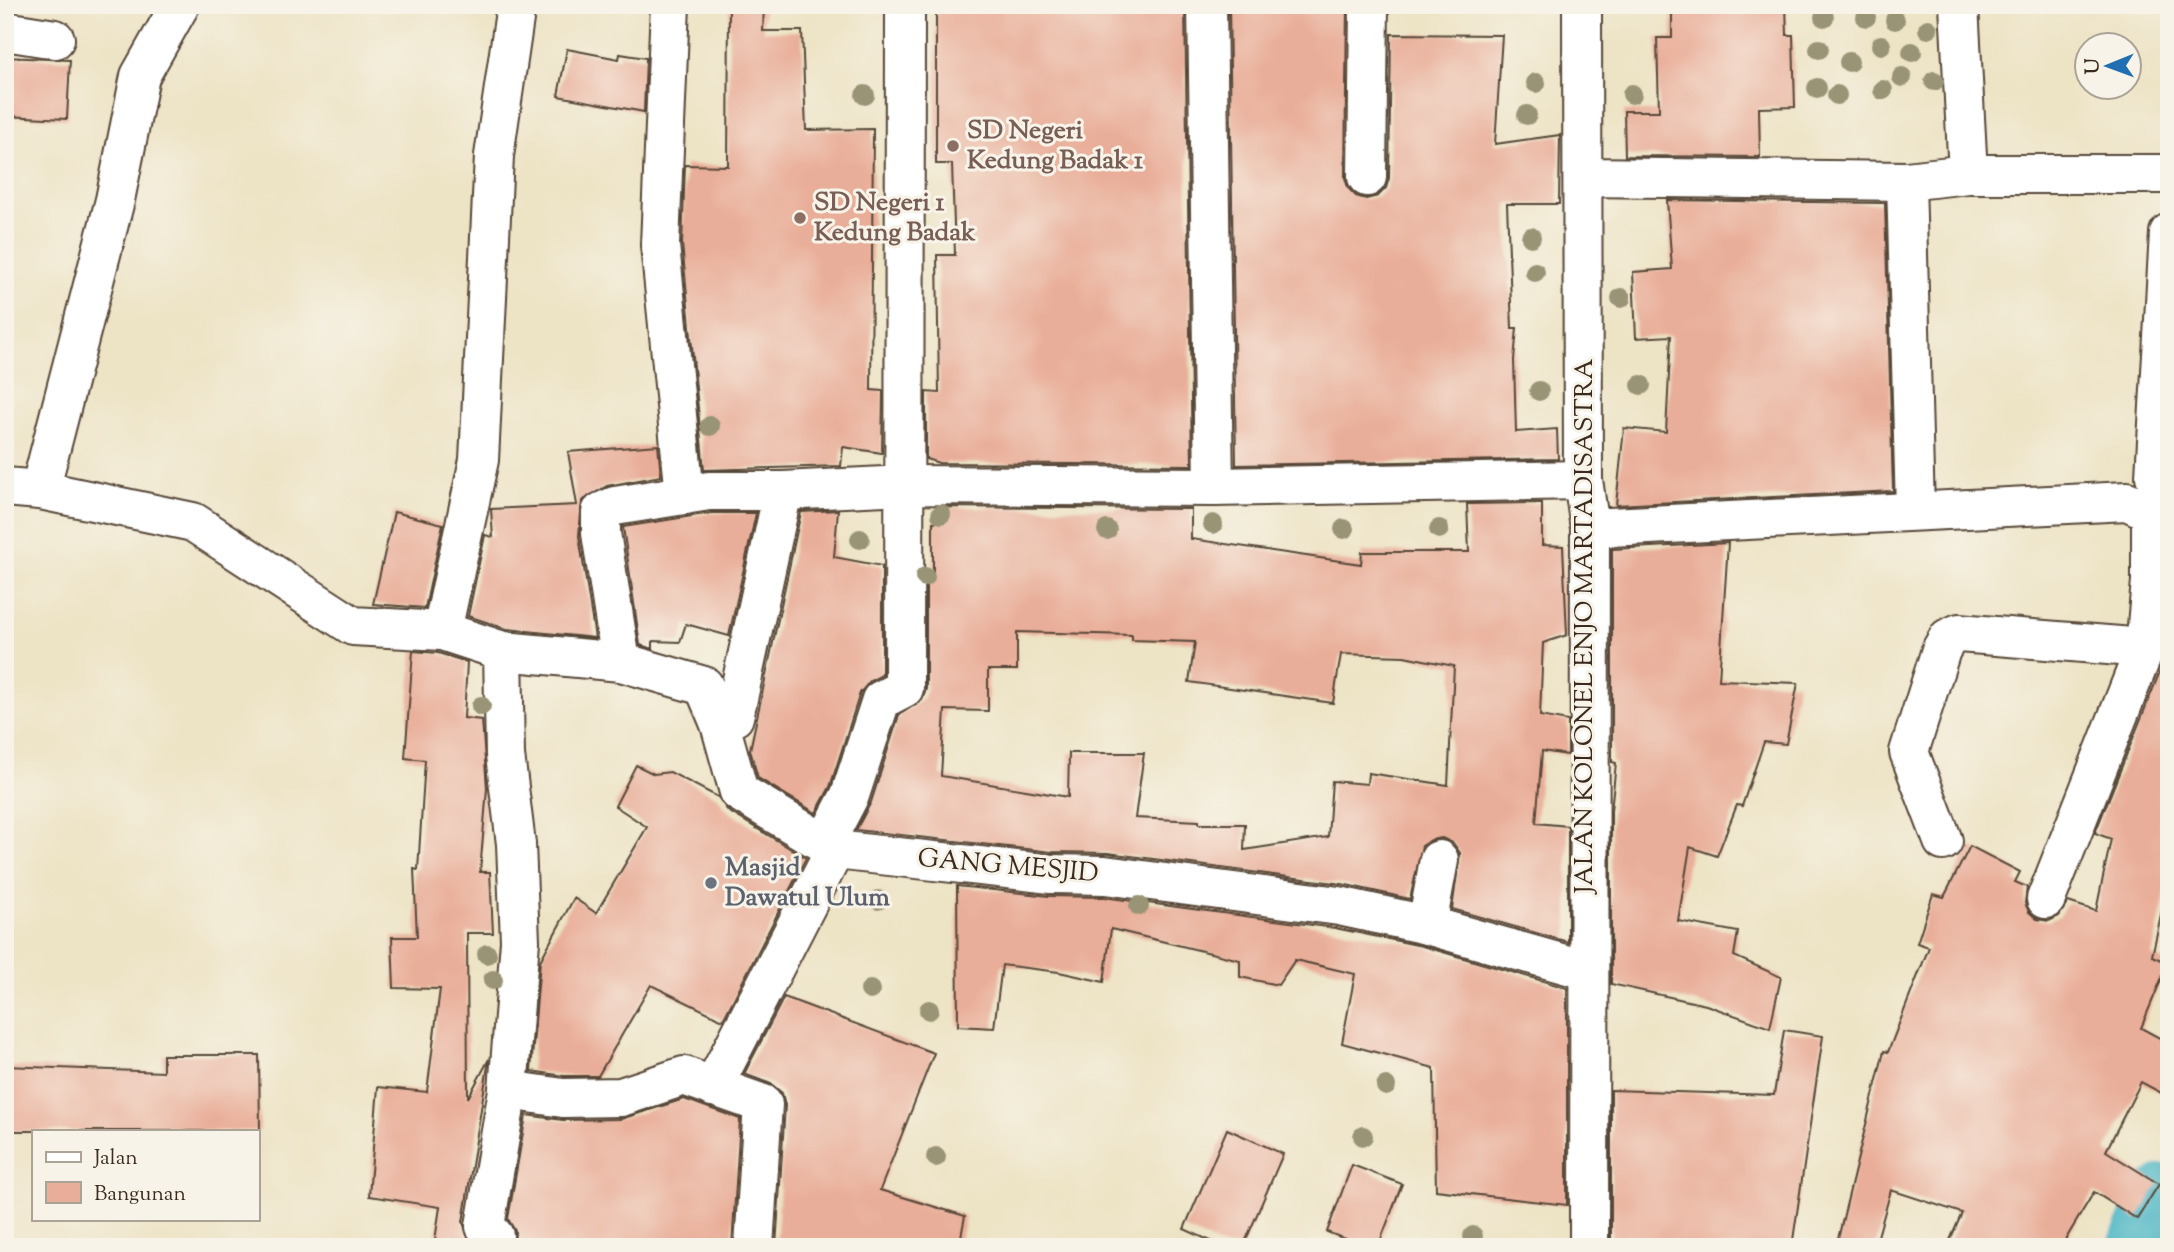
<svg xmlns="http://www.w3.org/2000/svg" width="2174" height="1252" viewBox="0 0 2174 1252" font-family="'Sorts Mill Goudy',serif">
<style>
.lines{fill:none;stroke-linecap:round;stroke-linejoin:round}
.river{stroke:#48b5c5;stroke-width:79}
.building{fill:#e9ae99;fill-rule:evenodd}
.minor-casing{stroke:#564637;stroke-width:42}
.minor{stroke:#fff;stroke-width:38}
.tree{fill:#999476}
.education-dot{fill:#8d6e63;stroke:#f7f3e8;stroke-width:2.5}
.worship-dot{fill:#6b7280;stroke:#f7f3e8;stroke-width:2.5}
.labels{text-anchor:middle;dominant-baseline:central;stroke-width:6;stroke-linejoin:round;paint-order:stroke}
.education-label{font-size:26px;font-weight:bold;fill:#785e54;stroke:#f7f3e8;text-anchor:start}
.street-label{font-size:26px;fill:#3b2a1e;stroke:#f7f3e8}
.worship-label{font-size:26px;font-weight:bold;fill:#5b616d;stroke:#f7f3e8;text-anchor:start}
</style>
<rect width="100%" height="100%" fill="#f7f3e8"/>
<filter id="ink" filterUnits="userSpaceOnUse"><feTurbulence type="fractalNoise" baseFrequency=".0143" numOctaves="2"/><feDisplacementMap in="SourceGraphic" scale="14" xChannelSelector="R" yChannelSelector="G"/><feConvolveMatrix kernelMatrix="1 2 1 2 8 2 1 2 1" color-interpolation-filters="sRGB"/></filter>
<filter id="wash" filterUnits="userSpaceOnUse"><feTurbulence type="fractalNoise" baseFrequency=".00686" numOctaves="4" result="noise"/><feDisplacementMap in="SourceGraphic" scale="28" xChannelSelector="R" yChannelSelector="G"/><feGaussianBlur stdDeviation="1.57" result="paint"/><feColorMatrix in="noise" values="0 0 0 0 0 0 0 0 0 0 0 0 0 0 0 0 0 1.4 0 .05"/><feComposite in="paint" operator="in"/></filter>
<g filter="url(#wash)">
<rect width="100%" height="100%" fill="#ede3c5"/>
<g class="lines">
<!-- river -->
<polyline class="river" points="2148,1247 2169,1203"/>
</g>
<g id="blocks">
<!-- building -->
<g class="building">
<polygon points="729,5 764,5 763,31 802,31 806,130 873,129 871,390 883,391 882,453 843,447 841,466 704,470 682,244 685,165 728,166"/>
<polygon points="936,5 1185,5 1192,465 939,463 926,459 926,392 939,393 937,255 955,255 952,164 936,164"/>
<polygon points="1229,5 1347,5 1345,177 1348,188 1356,196 1366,199 1378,196 1386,188 1389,178 1391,34 1502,35 1495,144 1560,135 1559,204 1507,204 1512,328 1517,328 1514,360 1516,432 1557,429 1558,459 1236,465"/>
<polygon points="1672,5 1786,5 1787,35 1793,35 1795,107 1759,108 1760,157 1625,156 1624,111 1659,111 1657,38 1672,38"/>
<polygon points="567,49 619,59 620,54 646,58 644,112 558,96"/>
<polygon points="5,57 70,60 67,119 5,116"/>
<polygon points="1667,200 1885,203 1893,491 1616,505 1624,428 1666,432 1671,336 1636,338 1633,272 1672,269"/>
<polygon points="658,445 661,476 607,486 582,501 579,536 595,638 507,629 468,616 485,535 493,537 491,509 577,505 568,452"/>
<path d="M 1542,503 L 1542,545 L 1563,546 L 1567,635 L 1543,643 L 1540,716 L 1568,721 L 1568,755 L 1542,751 L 1536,823 L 1568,826 L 1568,942 L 1452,909 L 1460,853 L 1453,843 L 1442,838 L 1431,840 L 1422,846 L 1410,899 L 1342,884 L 1108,853 L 1052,852 L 856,830 L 871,802 L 899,715 L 922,700 L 926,689 L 926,575 L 933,576 L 933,522 L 940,522 L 940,507 L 1191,509 L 1191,539 L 1361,564 L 1362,552 L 1469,552 L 1467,504 ZM 1017,632 L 1132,635 L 1132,640 L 1195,642 L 1189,682 L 1333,703 L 1341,654 L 1404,656 L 1454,666 L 1448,785 L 1368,773 L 1367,784 L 1332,781 L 1328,837 L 1244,850 L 1245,824 L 1199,824 L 1199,821 L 1135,818 L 1144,753 L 1069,753 L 1068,797 L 941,776 L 945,710 L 988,711 L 988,670 L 1017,670 Z"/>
<polygon points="838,510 834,557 882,566 882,675 870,681 860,693 830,787 816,813 758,778 750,750 801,512"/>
<polygon points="394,512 443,524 425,608 373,604"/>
<polygon points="711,513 756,513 729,636 686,624 680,642 653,641 653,649 640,645 623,527"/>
<polygon points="1728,543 1719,680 1798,683 1786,744 1764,742 1742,806 1737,805 1717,856 1690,847 1678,921 1738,932 1734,956 1781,977 1770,1028 1706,1005 1611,984 1611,811 1616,763 1612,762 1612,549"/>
<polygon points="2169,649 2169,878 2152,956 2168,963 2141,1028 2169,1043 2169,1097 2141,1082 2106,1151 2159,1184 2137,1219 2094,1192 2061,1247 1947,1247 1962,1213 1891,1190 1875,1247 1836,1247 1884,1051 1888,1052 1929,947 1917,943 1933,894 1944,897 1970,846 2020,872 2015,882 2027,887 2025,903 2029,912 2037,919 2049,921 2059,916 2068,902 2096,911 2111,839 2095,833"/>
<polygon points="413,651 438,653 467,662 464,718 482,720 487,788 480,872 490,872 493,933 467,933 468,1098 489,1059 463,1222 471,1247 434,1247 440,1207 369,1196 378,1087 427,1092 440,989 394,988 392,937 417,937 414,869 418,870 425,760 405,758"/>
<polygon points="636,765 654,774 670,772 718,797 728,811 806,858 723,1020 651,985 598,1076 564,1076 531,1071 540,961 574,898 596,913 647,827 615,806"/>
<polygon points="957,886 1049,896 1103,897 1335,928 1422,946 1567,988 1567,1205 1436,1190 1434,1068 1342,1043 1355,974 1295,960 1278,985 1240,977 1240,960 1111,929 1104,982 1059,972 1002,965 994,1028 958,1026"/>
<polygon points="784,997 934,1053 880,1190 965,1216 959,1247 776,1247 785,1105 782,1093 771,1084 744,1074"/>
<polygon points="1784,1030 1823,1036 1792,1247 1611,1247 1611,1090 1774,1095"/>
<polygon points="163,1055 259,1055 260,1131 5,1131 5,1066 163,1072"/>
<polygon points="684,1099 740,1119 732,1247 514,1247 515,1231 508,1219 526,1115 563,1120 621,1119"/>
<polygon points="1227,1129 1283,1154 1243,1247 1224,1247 1184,1229"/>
<polygon points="1352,1165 1402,1184 1378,1247 1365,1247 1327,1232"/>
</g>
</g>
</g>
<g filter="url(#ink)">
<use href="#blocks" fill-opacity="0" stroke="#564637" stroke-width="2"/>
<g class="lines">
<defs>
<g id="minor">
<polyline points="670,5 660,245 685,495"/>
<polyline points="1207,5 1214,487"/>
<polyline points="1582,5 1583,480 1590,528 1589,1247"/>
<polyline points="1959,5 1968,174"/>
<polyline points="5,31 55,39"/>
<polyline points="1367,177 1369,5"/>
<polyline points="1583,177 1906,181 1968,174 2169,174"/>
<polyline points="1906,181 1915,510"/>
<polyline points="5,487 40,490 193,522 353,626 442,631 503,651 621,662 704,686 720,724 739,792 835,850 1051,874 1105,875 1339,906 1427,925 1589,971"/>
<polyline points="40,490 115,200 140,76 180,5"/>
<polyline points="2164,507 2155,476 2169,233"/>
<polyline points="1590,528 2127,501 2151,512 2169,507"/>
<polyline points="442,631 479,460 494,156 516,5"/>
<polyline points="621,662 601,533 601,512 615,506 709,491 783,491 905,485 1214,487 1583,480"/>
<polyline points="720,724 734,717 783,491"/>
<polyline points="1943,841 1909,752 1941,650 1948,638 1959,633 2145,648"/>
<polyline points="825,843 850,795 881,700 904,688 905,5"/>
<polyline points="2046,899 2145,648 2151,581 2151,512"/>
<polyline points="1427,925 1439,860"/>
<polyline points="713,1087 835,850"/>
<polyline points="508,1090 563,1098 621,1097 684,1076 763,1104 754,1247"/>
<polyline points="492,1247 494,1236 485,1226 508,1090 520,941 516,844 505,755 503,651"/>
</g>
</defs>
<!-- minor casing -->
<use href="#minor" class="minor-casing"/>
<!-- minor -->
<use href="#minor" class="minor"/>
</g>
<!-- trees -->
<g class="tree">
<circle cx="1824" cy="17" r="10"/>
<circle cx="1866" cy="17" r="10"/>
<circle cx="1895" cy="20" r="10"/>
<circle cx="1928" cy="29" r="10"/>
<circle cx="1881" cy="45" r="10"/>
<circle cx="1819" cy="49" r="10"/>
<circle cx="1912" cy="52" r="10"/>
<circle cx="1849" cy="62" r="10"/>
<circle cx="1902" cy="77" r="10"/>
<circle cx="1934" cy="81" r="10"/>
<circle cx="1536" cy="83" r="10"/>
<circle cx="1817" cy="88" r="10"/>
<circle cx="1883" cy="90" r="10"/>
<circle cx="1632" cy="94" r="10"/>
<circle cx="865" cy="95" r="10"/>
<circle cx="1837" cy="95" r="10"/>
<circle cx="1527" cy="115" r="10"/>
<circle cx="1531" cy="237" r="10"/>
<circle cx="1535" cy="272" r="10"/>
<circle cx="1621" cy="298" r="10"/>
<circle cx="1641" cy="385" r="10"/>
<circle cx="1539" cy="391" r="10"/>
<circle cx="710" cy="426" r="10"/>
<circle cx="941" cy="514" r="10"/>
<circle cx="1213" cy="524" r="10"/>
<circle cx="1344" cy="529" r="10"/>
<circle cx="1439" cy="529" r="10"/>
<circle cx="1107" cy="530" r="10"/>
<circle cx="860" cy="539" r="10"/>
<circle cx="925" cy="577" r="10"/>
<circle cx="481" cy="706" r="10"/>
<circle cx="878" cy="900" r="10"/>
<circle cx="1139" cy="906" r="10"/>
<circle cx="487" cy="954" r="10"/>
<circle cx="493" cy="980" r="10"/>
<circle cx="870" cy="990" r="10"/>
<circle cx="929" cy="1010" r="10"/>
<circle cx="1386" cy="1086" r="10"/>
<circle cx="1363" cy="1136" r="10"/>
<circle cx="936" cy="1157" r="10"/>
<circle cx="1473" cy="1236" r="10"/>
</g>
</g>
<!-- markers -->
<g class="education-dot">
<circle cx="953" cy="146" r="7"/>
<circle cx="800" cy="218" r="7"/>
</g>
<circle class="worship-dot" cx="711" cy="883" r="7"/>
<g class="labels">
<!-- education labels -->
<g class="education-label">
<text x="967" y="131">SD Negeri<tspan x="967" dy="30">Kedung Badak 1</tspan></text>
<text x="814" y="203">SD Negeri 1<tspan x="814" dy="30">Kedung Badak</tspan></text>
</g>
<!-- street labels -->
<g class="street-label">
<text transform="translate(1585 626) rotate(-90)">JALAN KOLONEL ENJO MARTADISASTRA</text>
<text transform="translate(1008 867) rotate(5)">GANG MESJID</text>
</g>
<!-- worship labels -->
<g class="worship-label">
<text x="725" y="868">Masjid<tspan x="725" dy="30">Dawatul Ulum</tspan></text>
</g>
</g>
<!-- margin -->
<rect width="2174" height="1252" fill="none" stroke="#f7f3e8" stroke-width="28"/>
<!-- legend -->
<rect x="32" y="1130" width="228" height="91" fill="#f7f3e8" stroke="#aca397" stroke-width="2"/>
<rect x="46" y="1152" width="35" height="10" fill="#ffffff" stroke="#aca397" stroke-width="2"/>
<text x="94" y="1164" font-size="21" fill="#3b2a1e">Jalan</text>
<rect x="46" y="1182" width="35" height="21" fill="#e9ae99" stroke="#aca397" stroke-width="2"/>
<text x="94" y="1200" font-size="21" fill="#3b2a1e">Bangunan</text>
<!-- north arrow -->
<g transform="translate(2108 66) rotate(269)"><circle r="33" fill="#f7f3e8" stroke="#aca397" stroke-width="2"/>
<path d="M0-5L12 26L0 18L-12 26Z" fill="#1f6fb2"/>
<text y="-10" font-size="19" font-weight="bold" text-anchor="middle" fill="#3b2a1e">U</text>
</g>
</svg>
